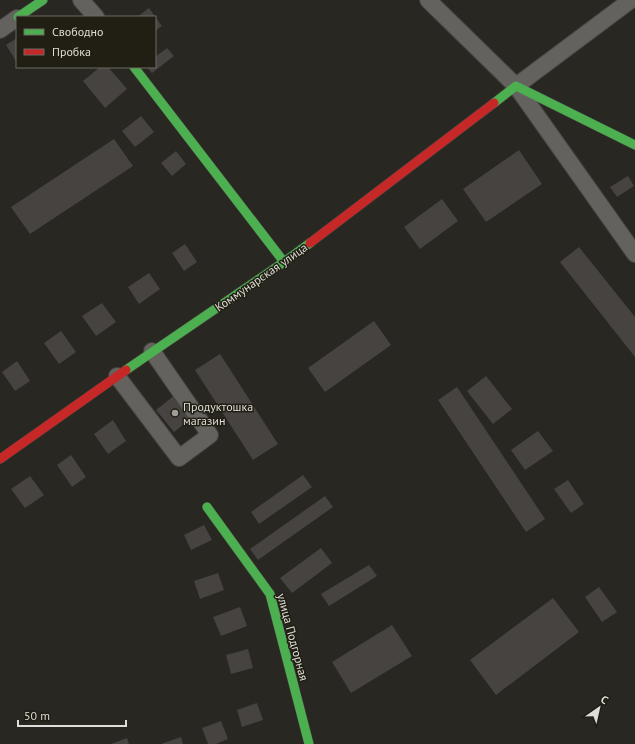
<svg xmlns="http://www.w3.org/2000/svg" width="635" height="744" viewBox="0 0 635 744" font-family="'PT Sans',sans-serif">
<style>
.building{fill:#464341}
.lines{fill:none;stroke-linecap:round;stroke-linejoin:round}
.street-casing{stroke:#454440;stroke-width:18}
.fast-casing{stroke:#454440;stroke-width:10}
.jam-casing{stroke:#454440;stroke-width:10}
.street{stroke:#64625e;stroke-width:16}
.fast{stroke:#4caf50;stroke-width:9}
.jam{stroke:#c62828;stroke-width:9}
.poi-dot{fill:#9f9d97;stroke:#211e14;stroke-width:1.5}
.labels{text-anchor:middle;dominant-baseline:central;stroke-width:3;stroke-linejoin:round;paint-order:stroke}
.street-label{font-size:12px;fill:#dfddd7;stroke:#211e14}
.poi-label{font-size:12px;fill:#dfddd7;stroke:#211e14;text-anchor:start}
</style>
<rect width="100%" height="100%" fill="#282721"/>
<!-- building -->
<g class="building">
<polygon points="149,8 162,26 155,31 155,17 137,17"/>
<polygon points="17,38 17,60 16,61 6,45"/>
<polygon points="167,48 174,56 152,73 147,67 155,67 155,57"/>
<polygon points="100,67 108,67 127,89 105,108 83,81"/>
<polygon points="141,116 154,132 135,147 122,131"/>
<polygon points="114,139 133,166 30,234 11,207"/>
<polygon points="519,150 542,184 486,222 463,189"/>
<polygon points="176,151 186,164 172,176 161,163"/>
<polygon points="628,176 634,186 617,197 610,187"/>
<polygon points="442,199 458,221 420,249 404,227"/>
<polygon points="185,244 197,262 184,271 172,253"/>
<polygon points="579,247 635,317 635,357 560,262"/>
<polygon points="149,273 160,289 139,304 128,287"/>
<polygon points="102,303 116,322 96,336 82,316"/>
<polygon points="374,321 391,345 325,392 308,368"/>
<polygon points="61,331 76,352 59,364 44,343"/>
<polygon points="220,354 278,444 253,460 195,370"/>
<polygon points="17,361 30,381 15,391 2,372"/>
<polygon points="486,376 512,409 493,424 467,391"/>
<polygon points="457,387 545,519 526,532 438,400"/>
<polygon points="175,395 193,417 174,432 156,410"/>
<polygon points="113,420 126,441 108,454 94,434"/>
<polygon points="538,431 553,451 525,470 511,450"/>
<polygon points="71,455 86,477 72,487 57,465"/>
<polygon points="303,475 312,487 259,524 251,512"/>
<polygon points="30,476 44,495 25,508 11,489"/>
<polygon points="568,480 584,504 571,513 554,489"/>
<polygon points="325,496 333,507 258,560 250,549"/>
<polygon points="204,525 212,540 191,550 184,535"/>
<polygon points="321,548 332,563 292,593 280,578"/>
<polygon points="369,565 377,576 329,606 321,594"/>
<polygon points="218,573 224,590 200,599 194,581"/>
<polygon points="599,587 617,612 602,622 585,597"/>
<polygon points="553,598 579,632 496,695 470,660"/>
<polygon points="240,607 247,626 221,636 213,617"/>
<polygon points="392,625 412,656 351,693 332,662"/>
<polygon points="248,649 253,668 231,674 226,655"/>
<polygon points="257,703 263,720 242,727 237,710"/>
<polygon points="221,721 228,739 216,744 208,744 202,728"/>
<polygon points="181,737 183,744 161,744"/>
<polygon points="127,738 129,744 111,744"/>
</g>
<g class="lines">
<defs>
<g id="street">
<polyline points="81,0 96,17"/>
<polyline points="428,0 516,86 635,254"/>
<polyline points="0,30 17,18"/>
<polyline points="516,86 631,0"/>
<polyline points="117,376 179,458 210,435 152,351"/>
</g>
<g id="fast">
<polyline points="18,17 43,0"/>
<polyline points="134,67 284,262"/>
<polyline points="494,103 516,86 635,145"/>
<polyline points="126,370 284,262 310,243"/>
<polyline points="207,507 270,594 309,744"/>
</g>
<g id="jam">
<polyline points="310,243 494,103"/>
<polyline points="0,459 126,370"/>
</g>
</defs>
<!-- street casing -->
<use href="#street" class="street-casing"/>
<!-- fast casing -->
<use href="#fast" class="fast-casing"/>
<!-- jam casing -->
<use href="#jam" class="jam-casing"/>
<!-- street -->
<use href="#street" class="street"/>
<!-- fast -->
<use href="#fast" class="fast"/>
<!-- jam -->
<use href="#jam" class="jam"/>
</g>
<!-- markers -->
<circle class="poi-dot" cx="175" cy="413" r="4"/>
<g class="labels">
<!-- street labels -->
<g class="street-label">
<text transform="translate(261 277) rotate(-35)">Коммунарская улица</text>
<text transform="translate(293 637) rotate(75)">улица Подгорная</text>
</g>
<!-- poi labels -->
<g class="poi-label">
<text x="183" y="406">Продуктошка<tspan x="183" dy="14">магазин</tspan></text>
</g>
</g>
<!-- legend -->
<rect x="16" y="16" width="140" height="52" fill="#211e14" stroke="#6d6a62"/>
<rect x="24" y="29" width="20" height="6" fill="#4caf50" stroke="#6d6a62"/>
<text x="52" y="36" font-size="12" fill="#dfddd7">Свободно</text>
<rect x="24" y="49" width="20" height="6" fill="#c62828" stroke="#6d6a62"/>
<text x="52" y="56" font-size="12" fill="#dfddd7">Пробка</text>
<!-- north arrow -->
<g transform="translate(599 708) rotate(34)" stroke="#211e14" stroke-width="3" paint-order="stroke">
<path d="M0-3L7 15L0 10L-7 15Z" fill="#dfddd7"/>
<text y="-6" font-size="11" font-weight="bold" text-anchor="middle" fill="#dfddd7">С</text>
</g>
<!-- scale -->
<path d="M18 720v6h108v-6" fill="none" stroke="#dfddd7" stroke-width="2"/>
<text x="24" y="720" font-size="12" fill="#dfddd7" stroke="#211e14" stroke-width="3" paint-order="stroke">50 m</text>
</svg>
